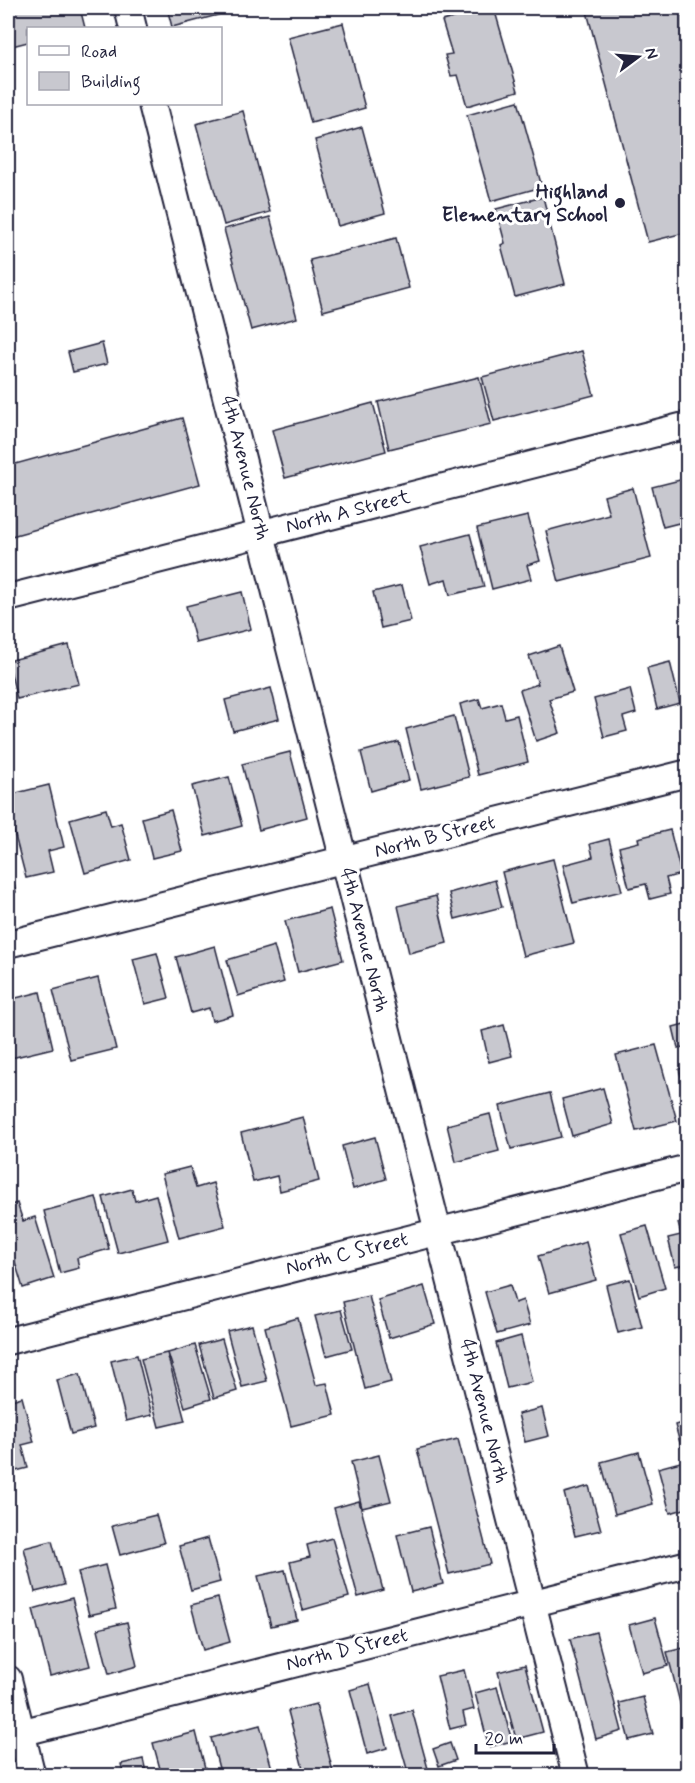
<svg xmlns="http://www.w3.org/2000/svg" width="695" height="1783" viewBox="0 0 695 1783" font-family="Mynerve,sans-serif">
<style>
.building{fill:#c8c8cf;stroke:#22223b;stroke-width:1.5}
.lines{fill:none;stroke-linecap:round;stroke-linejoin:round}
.minor-casing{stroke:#22223b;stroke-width:30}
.minor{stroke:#fff;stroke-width:26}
.poi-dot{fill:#22223b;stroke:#fff;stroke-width:2}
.labels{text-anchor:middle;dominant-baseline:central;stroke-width:6;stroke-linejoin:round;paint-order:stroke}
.poi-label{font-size:20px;font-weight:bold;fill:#22223b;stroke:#fff;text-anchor:end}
.street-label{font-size:20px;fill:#22223b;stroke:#fff}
</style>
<rect width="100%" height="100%" fill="#fff"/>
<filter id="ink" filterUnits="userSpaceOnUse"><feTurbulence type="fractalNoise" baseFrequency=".0167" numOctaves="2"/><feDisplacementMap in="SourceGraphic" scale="12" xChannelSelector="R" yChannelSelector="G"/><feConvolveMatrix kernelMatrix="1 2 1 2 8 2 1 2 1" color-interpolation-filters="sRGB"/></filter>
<g filter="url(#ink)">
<!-- building -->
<g class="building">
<polygon points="8,8 80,8 85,28 28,28 28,42 8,47"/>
<polygon points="167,8 216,8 218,15 172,27"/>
<polygon points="490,8 494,8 518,91 467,106 458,75 451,76 445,55 452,54 442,21"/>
<polygon points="586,8 688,8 688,232 648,242"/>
<polygon points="343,23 365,108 311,123 288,37"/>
<polygon points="518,101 542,187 491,201 467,115"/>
<polygon points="243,111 270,212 224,225 196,124"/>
<polygon points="362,127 385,213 338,226 315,140"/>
<polygon points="543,197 565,284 515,297 501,245 505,243 496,209"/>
<polygon points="270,217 297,318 251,330 224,229"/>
<polygon points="396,238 409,288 323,311 310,260"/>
<polygon points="102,343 107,364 73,372 68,352"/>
<polygon points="582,351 594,395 494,421 482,377"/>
<polygon points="479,377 491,424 389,449 378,402"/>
<polygon points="373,403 386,451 285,478 272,430"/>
<polygon points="182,418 200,484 8,537 8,466"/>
<polygon points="688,478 688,547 685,548 679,523 663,527 652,487"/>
<polygon points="633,488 651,558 559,582 546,531 609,514 604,496"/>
<polygon points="528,516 540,561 527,565 531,579 492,589 477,528"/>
<polygon points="470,534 484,587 450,595 446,579 430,584 420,547"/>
<polygon points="402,585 411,621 381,628 373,592"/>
<polygon points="242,592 251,629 196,643 186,606"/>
<polygon points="69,645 79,684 17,699 8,661"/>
<polygon points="559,646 573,692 549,699 560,733 536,741 520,690 538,684 529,656"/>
<polygon points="670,662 680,703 657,709 647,668"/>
<polygon points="271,688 279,719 233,731 225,700"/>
<polygon points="630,689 636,713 623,717 627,731 604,737 594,699"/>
<polygon points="479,699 482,708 501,703 505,718 517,715 528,762 478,775 460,704"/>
<polygon points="454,716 469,777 421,789 406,729"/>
<polygon points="399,742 409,780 371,791 361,752"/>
<polygon points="290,752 307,817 259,830 242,764"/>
<polygon points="229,777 242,826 205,836 192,786"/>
<polygon points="49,785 64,847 48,851 53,872 26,878 8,809 8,795"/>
<polygon points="106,809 111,826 121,823 131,860 85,873 70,819"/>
<polygon points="171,810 182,851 152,858 142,818"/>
<polygon points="688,829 688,862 680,831"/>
<polygon points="670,830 681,874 666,878 670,894 650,899 646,884 629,888 619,847 639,842 638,838"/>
<polygon points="609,839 622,891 573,903 563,865 593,857 590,844"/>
<polygon points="553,859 574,943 523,956 502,872"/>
<polygon points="8,861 16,892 8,894"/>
<polygon points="495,880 502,907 455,919 449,893"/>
<polygon points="436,896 447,943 409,953 398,906"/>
<polygon points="330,909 343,960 298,972 285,921"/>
<polygon points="215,946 233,1015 212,1021 209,1008 191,1013 176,957"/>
<polygon points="274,946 284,982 238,996 227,960"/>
<polygon points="157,953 169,998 145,1004 133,959"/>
<polygon points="98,978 116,1049 71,1060 53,990"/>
<polygon points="40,992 53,1048 11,1058 8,1042 8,1000"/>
<polygon points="688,1023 688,1046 678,1048 673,1027"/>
<polygon points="504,1025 512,1056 489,1062 482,1031"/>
<polygon points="656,1045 677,1121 636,1131 616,1055"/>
<polygon points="688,1067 688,1100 687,1100 679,1069"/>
<polygon points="603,1088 613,1124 572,1136 562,1099"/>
<polygon points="550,1093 561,1137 511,1149 500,1106"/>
<polygon points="490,1114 499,1151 456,1162 447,1125"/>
<polygon points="303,1117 319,1181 280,1191 277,1176 253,1182 241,1133"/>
<polygon points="375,1137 386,1179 353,1189 342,1146"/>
<polygon points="190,1167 196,1188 213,1183 225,1226 179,1238 162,1174"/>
<polygon points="132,1189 135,1201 156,1195 168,1240 118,1253 103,1197"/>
<polygon points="96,1197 109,1249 77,1258 79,1268 60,1273 44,1211"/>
<polygon points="17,1203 23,1221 35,1217 54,1278 23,1288 8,1239 8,1206"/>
<polygon points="688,1221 688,1264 675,1267 668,1238 681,1235 678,1223"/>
<polygon points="647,1226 665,1288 639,1296 621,1233"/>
<polygon points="586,1242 596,1280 549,1293 538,1256"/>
<polygon points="630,1279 642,1327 618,1333 606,1285"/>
<polygon points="510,1285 515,1303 523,1300 530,1325 497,1334 485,1292"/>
<polygon points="424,1286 435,1324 389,1338 378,1300"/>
<polygon points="369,1296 391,1382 365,1389 343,1302"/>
<polygon points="341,1310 352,1349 326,1356 315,1316"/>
<polygon points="298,1318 316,1385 327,1383 335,1415 291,1426 265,1327"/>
<polygon points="252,1325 267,1381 242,1387 227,1331"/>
<polygon points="521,1336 532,1382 507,1388 496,1343"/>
<polygon points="222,1339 237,1391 214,1398 199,1345"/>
<polygon points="195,1345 211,1399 185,1407 168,1353"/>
<polygon points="167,1353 185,1421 159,1427 141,1359"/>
<polygon points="137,1355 152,1415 126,1421 111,1361"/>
<polygon points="80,1374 94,1428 71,1434 57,1380"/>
<polygon points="22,1397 34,1442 22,1445 28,1468 8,1473 8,1401"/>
<polygon points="542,1408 549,1436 525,1442 518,1414"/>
<polygon points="688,1421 688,1446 681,1447 675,1425"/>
<polygon points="458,1439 490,1564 449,1574 417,1449"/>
<polygon points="639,1452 653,1504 615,1514 601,1462"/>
<polygon points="379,1455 391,1501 362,1508 351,1462"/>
<polygon points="688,1460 688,1508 670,1513 658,1468"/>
<polygon points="589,1486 601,1530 575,1536 564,1493"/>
<polygon points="359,1501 383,1590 358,1597 334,1508"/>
<polygon points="156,1515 164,1543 120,1555 112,1526"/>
<polygon points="429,1527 443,1584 411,1592 397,1535"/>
<polygon points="208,1538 220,1582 191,1590 179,1546"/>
<polygon points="332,1538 349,1597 303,1610 290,1562 310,1557 307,1545"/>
<polygon points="52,1541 64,1585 35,1592 24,1548"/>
<polygon points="105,1565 116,1609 89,1615 78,1572"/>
<polygon points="285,1570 297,1620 271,1626 258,1576"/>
<polygon points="72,1598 90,1666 50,1676 33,1609"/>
<polygon points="218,1598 230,1642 203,1650 191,1605"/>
<polygon points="655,1618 668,1666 642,1673 629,1625"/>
<polygon points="127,1622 137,1666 109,1674 98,1629"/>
<polygon points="596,1632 622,1731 596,1739 570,1639"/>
<polygon points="688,1647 688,1710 682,1711 667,1652"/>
<polygon points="525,1665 543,1732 516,1739 498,1672"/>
<polygon points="464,1670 474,1709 463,1712 466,1725 450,1729 437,1676"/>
<polygon points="370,1684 387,1748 367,1754 350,1690"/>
<polygon points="497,1687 512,1741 489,1747 475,1693"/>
<polygon points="643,1697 653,1734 629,1740 619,1703"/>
<polygon points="316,1704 334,1776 305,1776 288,1711"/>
<polygon points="412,1710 430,1776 409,1776 392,1716"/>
<polygon points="260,1725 274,1776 221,1776 211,1738"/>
<polygon points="196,1732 207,1776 162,1776 153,1743"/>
<polygon points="450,1743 456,1760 439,1766 433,1749"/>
<polygon points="143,1759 147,1776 124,1776 121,1764"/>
</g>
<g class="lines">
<defs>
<g id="minor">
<polyline points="128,8 133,28"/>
<polyline points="152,104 576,1776"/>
<polyline points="8,598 688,425"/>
<polyline points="8,944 688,773"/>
<polyline points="8,1341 688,1168"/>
<polyline points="8,1679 32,1776"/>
<polyline points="8,1736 688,1564"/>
</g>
</defs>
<!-- minor casing -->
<use href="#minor" class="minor-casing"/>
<!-- minor -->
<use href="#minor" class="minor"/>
</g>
</g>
<!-- markers -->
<circle class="poi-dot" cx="620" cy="203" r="6"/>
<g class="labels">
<!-- poi labels -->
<g class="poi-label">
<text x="608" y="192">Highland<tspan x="608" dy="23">Elementary School</tspan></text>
</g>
<!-- street labels -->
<g class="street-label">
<text transform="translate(245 468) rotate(76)">4th Avenue North</text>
<text transform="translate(348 512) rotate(-14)">North A Street</text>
<text transform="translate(435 837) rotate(-14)">North B Street</text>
<text transform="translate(364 940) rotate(76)">4th Avenue North</text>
<text transform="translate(347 1254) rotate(-14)">North C Street</text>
<text transform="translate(484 1411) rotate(76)">4th Avenue North</text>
<text transform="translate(347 1650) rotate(-14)">North D Street</text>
</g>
</g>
<!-- margin -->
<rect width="695" height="1783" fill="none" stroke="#fff" stroke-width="30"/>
<rect x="15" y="15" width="665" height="1753" fill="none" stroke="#22223b" stroke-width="2" filter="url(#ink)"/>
<!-- legend -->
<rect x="27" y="27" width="195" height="78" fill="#ffffff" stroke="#a7a7b1" stroke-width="1.5"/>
<rect x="39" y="46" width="30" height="9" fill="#ffffff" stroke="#a7a7b1" stroke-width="1.5"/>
<text x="81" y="57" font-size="18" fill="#22223b">Road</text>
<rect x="39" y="72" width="30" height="18" fill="#c8c8cf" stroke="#a7a7b1" stroke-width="1.5"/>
<text x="81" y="87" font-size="18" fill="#22223b">Building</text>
<!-- north arrow -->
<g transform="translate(638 57) rotate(74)" stroke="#ffffff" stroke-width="4.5" paint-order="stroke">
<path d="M0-4.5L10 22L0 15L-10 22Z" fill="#22223b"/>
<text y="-9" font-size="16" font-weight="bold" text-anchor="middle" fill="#22223b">N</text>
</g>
<!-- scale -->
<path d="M476 1744v9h78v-9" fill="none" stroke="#22223b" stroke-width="3"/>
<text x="485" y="1744" font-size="18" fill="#22223b" stroke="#ffffff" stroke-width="4.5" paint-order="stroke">20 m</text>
</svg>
